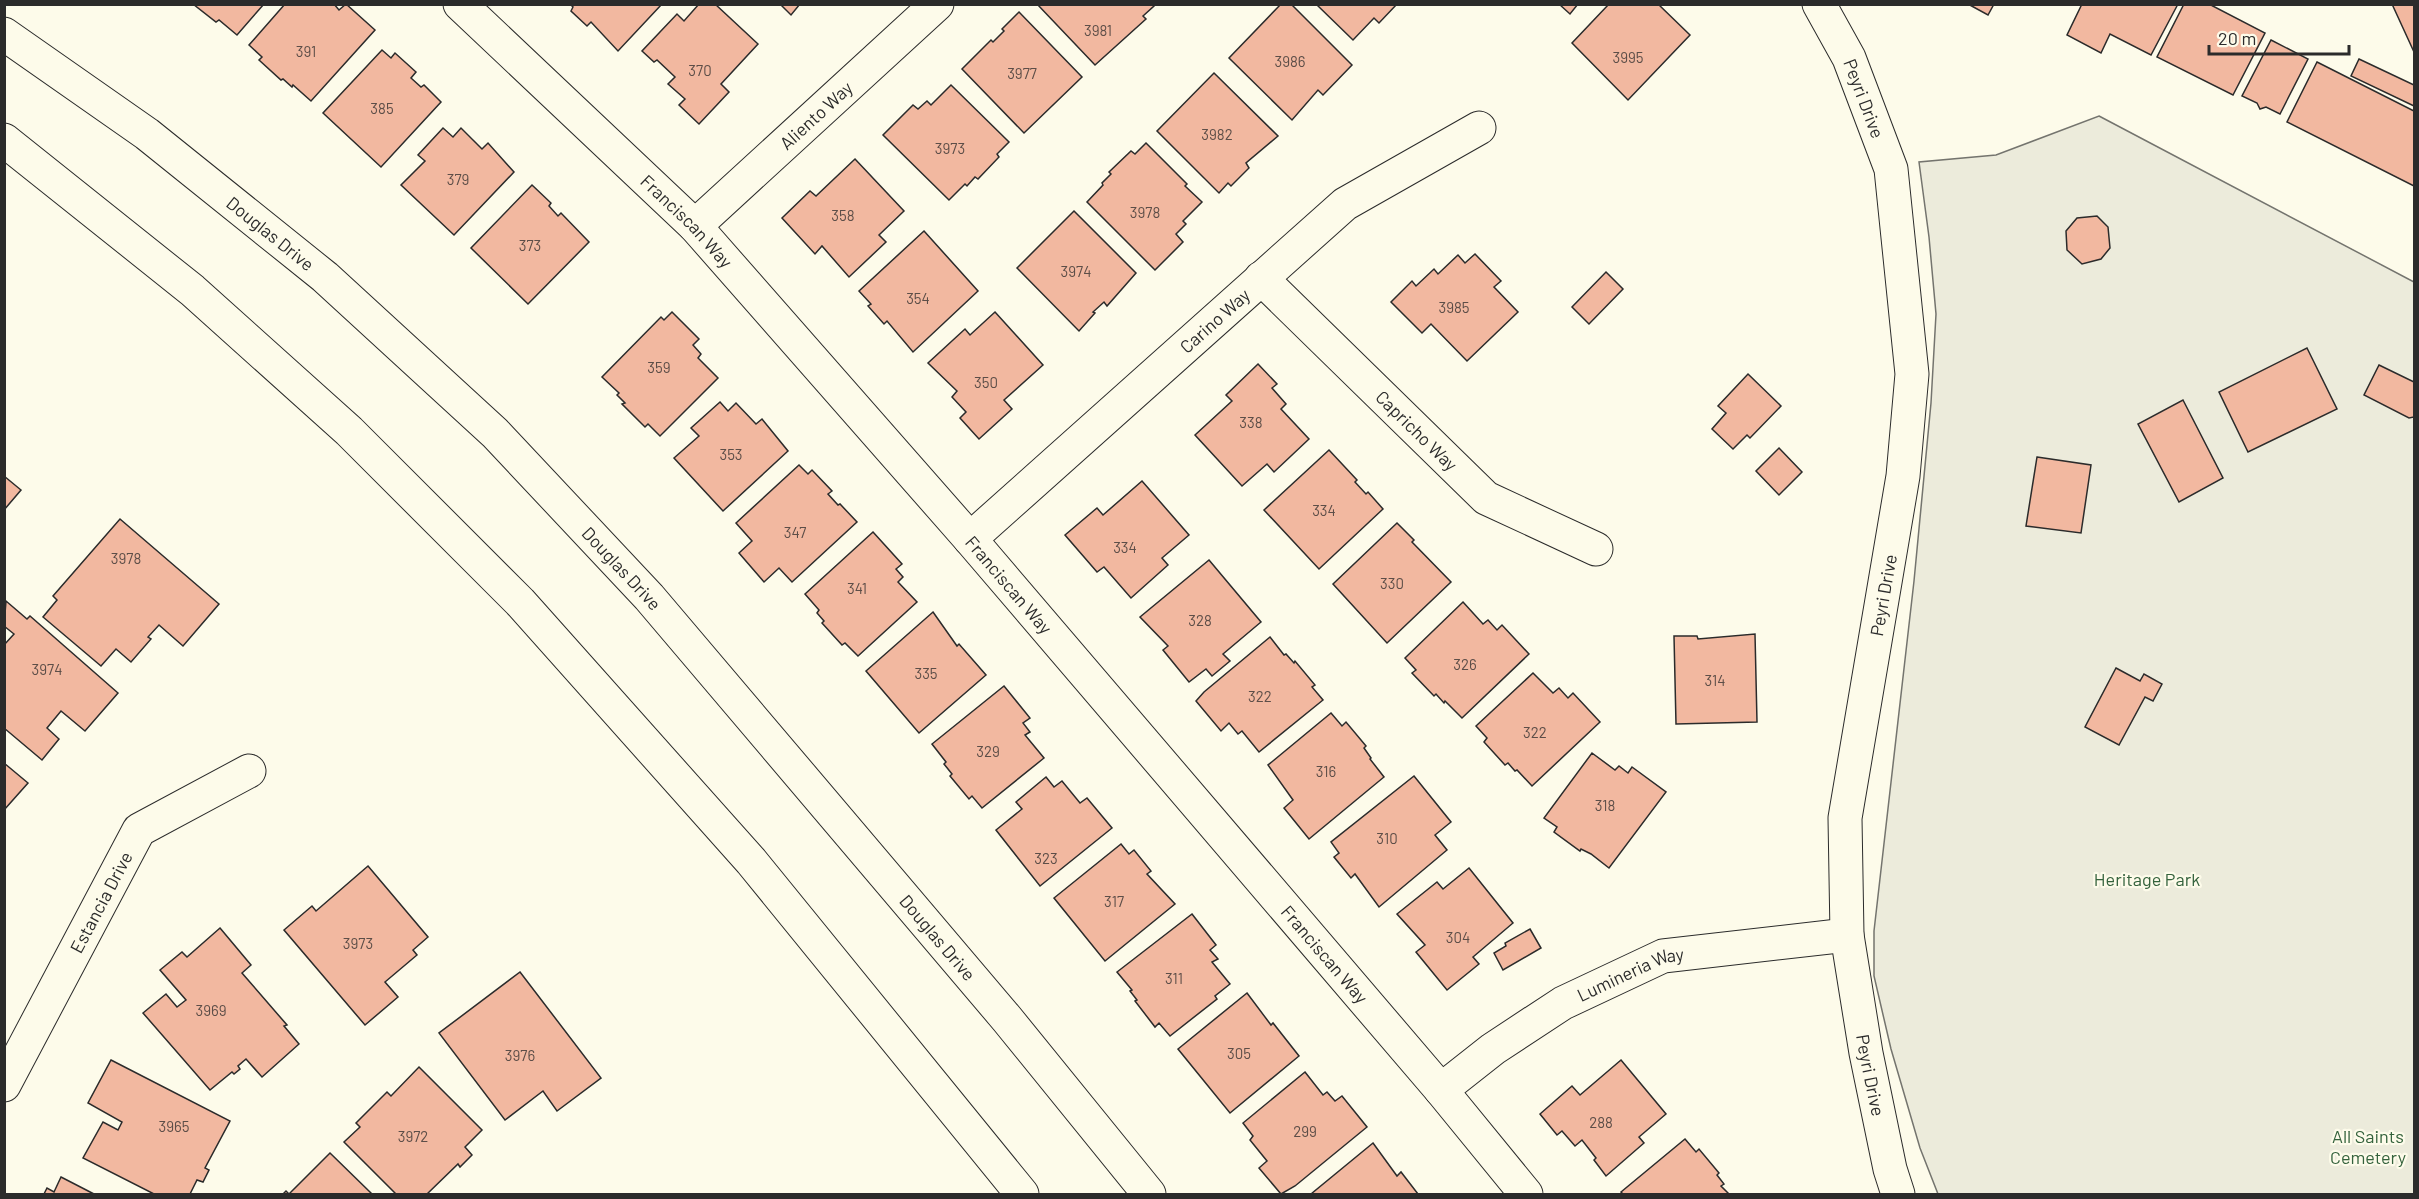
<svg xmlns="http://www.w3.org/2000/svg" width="2419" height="1199" viewBox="0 0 2419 1199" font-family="Barlow,sans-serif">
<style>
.green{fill:#ecebdb;stroke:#74746e;stroke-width:1.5}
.building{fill:#f2b8a0;stroke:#2b2b2b;stroke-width:1.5}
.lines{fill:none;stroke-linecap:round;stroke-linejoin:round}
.minor-casing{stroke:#2b2b2b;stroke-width:35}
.major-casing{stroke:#2b2b2b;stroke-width:35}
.minor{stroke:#fdfbea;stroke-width:33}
.major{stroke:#fdfbea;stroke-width:33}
.labels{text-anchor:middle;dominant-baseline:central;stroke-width:4.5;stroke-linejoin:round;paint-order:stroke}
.number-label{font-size:15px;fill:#5d4e48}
.street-label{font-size:18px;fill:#2b2b2b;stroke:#fdfbea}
.park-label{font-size:18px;fill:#34623c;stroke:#fdfbea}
</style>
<rect width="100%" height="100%" fill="#fdfbea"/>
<!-- green -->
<polygon class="green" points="2099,116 2414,282 2414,1194 1938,1194 1920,1148 1891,1049 1874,976 1874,931 1914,581 1931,403 1936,314 1929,237 1919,162 1996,155"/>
<!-- building -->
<g class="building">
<polygon points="193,4 264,4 237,35 219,20 216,22"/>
<polygon points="285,4 334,4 339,10 346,4 375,30 311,101 293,85 292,87 283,79 281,80 259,60 262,57 249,45"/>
<polygon points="570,4 662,4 618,51 591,22 587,26 571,11 573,7"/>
<polygon points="699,4 715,4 758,44 721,84 729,92 699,124 679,105 685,99 668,84 675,77 657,60 654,62 642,51 677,14 684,21"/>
<polygon points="780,4 800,4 791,15"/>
<polygon points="1037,4 1153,4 1154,6 1143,16 1146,19 1095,65"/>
<polygon points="1281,4 1291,4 1352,65 1323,95 1318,90 1292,120 1229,58"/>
<polygon points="1316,4 1397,4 1379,23 1374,18 1353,40"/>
<polygon points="1559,4 1578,4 1570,14"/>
<polygon points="1609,4 1658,4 1690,35 1628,100 1572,43"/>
<polygon points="1968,4 1994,4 1988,15"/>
<polygon points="2178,4 2151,55 2110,34 2101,53 2067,35 2082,4"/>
<polygon points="2184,4 2209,4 2265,33 2233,95 2157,57"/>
<polygon points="2392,4 2414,4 2414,52"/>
<polygon points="1019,12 1082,77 1024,133 962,69 991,40 993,42 1004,31 1002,29"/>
<polygon points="2271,40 2308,59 2280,114 2266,107 2260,109 2257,103 2242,96"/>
<polygon points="382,50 391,58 395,53 416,72 411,78 421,87 424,85 441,102 381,167 323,113"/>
<polygon points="2359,59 2414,85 2414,106 2351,76"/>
<polygon points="2317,62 2414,111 2414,186 2287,122"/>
<polygon points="1214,73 1278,136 1246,163 1249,168 1231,186 1228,183 1219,193 1157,131"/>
<polygon points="951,85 1009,142 997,154 999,157 978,179 975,177 967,186 965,184 949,200 883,135 913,105 918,109 927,101 931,105"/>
<polygon points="443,128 453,137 461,128 482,149 488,143 514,172 454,235 401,185 425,161 418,155"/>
<polygon points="1146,143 1187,184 1185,186 1202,202 1183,221 1186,224 1176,234 1183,242 1155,270 1087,202 1103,185 1102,183 1111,174 1109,172 1131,151 1135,154"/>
<polygon points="855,159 904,211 879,235 886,242 849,277 822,246 815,254 782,218 810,191 816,196"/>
<polygon points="532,185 551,203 549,206 558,216 561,213 589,242 528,304 471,248"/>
<polygon points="1074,211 1136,273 1107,306 1104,302 1093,312 1095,313 1079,331 1017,268"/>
<polygon points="2097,216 2108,227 2110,248 2101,259 2082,264 2067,250 2066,231 2077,218"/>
<polygon points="924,231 978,291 913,352 887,321 884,324 868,306 871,304 859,291"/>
<polygon points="1475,254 1501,281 1494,287 1518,312 1467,361 1431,324 1422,333 1391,302 1412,281 1416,286 1434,269 1438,274 1458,255 1465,263"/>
<polygon points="1606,272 1623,289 1589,324 1572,307"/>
<polygon points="672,312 699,339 693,345 701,354 698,358 718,378 660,436 648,424 645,427 622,404 625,403 617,395 619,393 602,377 661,317 664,320"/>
<polygon points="995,312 1043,365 1004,400 1012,409 979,439 960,418 966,412 952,397 957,391 928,363 965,329 970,335"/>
<polygon points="2307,348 2337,409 2248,452 2219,392"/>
<polygon points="1258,364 1277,384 1272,388 1286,404 1281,409 1309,439 1274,472 1267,464 1242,486 1195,435 1232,401 1226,395"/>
<polygon points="2379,365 2414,382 2414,417 2409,418 2364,395"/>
<polygon points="1748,374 1781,406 1750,438 1747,435 1733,449 1712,429 1726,413 1718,406"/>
<polygon points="2183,400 2223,478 2179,502 2138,424"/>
<polygon points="720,402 728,411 736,403 756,424 762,419 788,451 723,511 674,458 699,436 691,428"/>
<polygon points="1779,448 1802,472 1779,495 1756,471"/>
<polygon points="1329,450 1357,480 1355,482 1366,494 1368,492 1383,509 1319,569 1264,510"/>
<polygon points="2037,457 2091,465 2081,533 2026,526"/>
<polygon points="799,465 808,474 812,470 832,491 828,494 838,505 840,504 857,522 792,582 779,568 764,582 739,553 752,541 736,523"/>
<polygon points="4,476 21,490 4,510"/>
<polygon points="1142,481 1189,535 1162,558 1168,565 1131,598 1104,567 1097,572 1065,535 1097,508 1103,515"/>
<polygon points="120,519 219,604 183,646 159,625 148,637 151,639 131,662 116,649 101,666 43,617 57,600 53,596"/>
<polygon points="1397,523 1414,540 1412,542 1451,582 1387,643 1333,584"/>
<polygon points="873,532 902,564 896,569 903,577 898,582 917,602 858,656 845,643 842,645 822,623 824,621 817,613 819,610 805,594"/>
<polygon points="1209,560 1261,622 1223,654 1230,661 1212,676 1206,669 1189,682 1163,650 1168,646 1140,617"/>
<polygon points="6,601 27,619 30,616 118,693 85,731 61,711 47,728 59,739 42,760 4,728 4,645 14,634 4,626"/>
<polygon points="1463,602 1483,624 1488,620 1497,630 1502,625 1529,654 1462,718 1445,701 1444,703 1436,694 1434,696 1412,673 1416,670 1405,658"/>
<polygon points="933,612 957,646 959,644 986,675 919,733 866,671"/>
<polygon points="1755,634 1757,722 1676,724 1674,636 1697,636 1698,639"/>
<polygon points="1270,637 1284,655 1286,654 1294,663 1295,661 1315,685 1312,687 1323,700 1259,752 1242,731 1238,734 1229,723 1221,731 1196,701 1204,692"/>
<polygon points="2116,668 2140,681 2144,674 2162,684 2153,701 2145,697 2119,745 2085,727"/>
<polygon points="1533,673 1553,693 1559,688 1568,698 1573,693 1600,722 1532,786 1517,770 1515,771 1508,763 1505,765 1484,742 1487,738 1476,726"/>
<polygon points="1004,686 1030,718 1023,723 1030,732 1025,735 1044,758 982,808 972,796 969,799 950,776 952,774 944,764 946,762 932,744"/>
<polygon points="1331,713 1342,726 1346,722 1366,746 1364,748 1371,758 1370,759 1384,777 1309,839 1284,808 1293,800 1268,765"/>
<polygon points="1592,753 1615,770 1619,766 1628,773 1632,767 1666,792 1609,868 1591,854 1581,849 1580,851 1554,832 1557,827 1544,818"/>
<polygon points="4,763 28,783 4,810"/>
<polygon points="1414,776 1451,822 1435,835 1447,850 1379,907 1355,874 1351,878 1334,857 1339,853 1331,842"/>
<polygon points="1046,777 1054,787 1062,781 1080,803 1087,798 1112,828 1040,886 996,830 1022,809 1016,802"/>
<polygon points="1121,844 1129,854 1134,850 1151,871 1147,874 1175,904 1105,961 1054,898"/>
<polygon points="368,866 428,937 413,950 417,955 385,982 398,997 365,1025 284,930 312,906 316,911"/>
<polygon points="1469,868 1513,923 1473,957 1479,964 1447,990 1416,952 1425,945 1397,914 1437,882 1443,889"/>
<polygon points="1192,914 1216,945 1210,950 1218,959 1212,962 1230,984 1215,996 1217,999 1170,1036 1159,1023 1155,1027 1135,1001 1137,1000 1130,991 1132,990 1117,972"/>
<polygon points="220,928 251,965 242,973 287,1025 284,1026 299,1044 262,1077 246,1059 238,1066 240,1069 234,1074 232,1072 210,1090 143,1013 166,994 177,1007 186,1000 160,970 182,952 187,957"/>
<polygon points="1530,929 1541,948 1503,970 1494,953 1506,946 1505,943"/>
<polygon points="520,972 601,1078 557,1111 543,1091 505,1120 439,1033"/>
<polygon points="1247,993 1271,1025 1273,1023 1299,1056 1230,1113 1178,1049"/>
<polygon points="111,1060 230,1121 205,1168 209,1170 203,1182 197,1180 190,1194 154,1194 83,1158 103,1122 118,1130 122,1122 88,1103"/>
<polygon points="1621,1060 1666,1114 1639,1137 1644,1143 1606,1176 1594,1160 1596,1158 1582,1140 1575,1146 1562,1131 1557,1135 1540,1114 1572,1086 1580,1095"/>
<polygon points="419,1067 482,1130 465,1147 472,1155 460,1167 458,1164 427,1194 396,1194 344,1142 360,1127 356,1123 387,1092 391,1096"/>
<polygon points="1305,1072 1323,1095 1327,1092 1335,1101 1342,1096 1367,1127 1295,1186 1281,1194 1259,1168 1267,1161 1250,1140 1253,1136 1243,1123"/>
<polygon points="1685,1139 1696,1152 1699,1149 1719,1173 1717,1175 1724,1184 1721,1186 1729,1194 1623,1194 1621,1192"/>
<polygon points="1373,1143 1397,1176 1401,1172 1418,1194 1311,1194"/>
<polygon points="330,1153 372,1194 283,1194 286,1191 289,1194"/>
<polygon points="61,1177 94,1194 44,1194 47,1188 54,1192"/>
</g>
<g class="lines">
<defs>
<g id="minor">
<path id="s1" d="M 460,4 L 695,226 L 970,539 L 1441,1090 L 1526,1194"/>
<path id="s2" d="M 1819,4 L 1849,58 L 1891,169 L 1912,374 L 1903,476 L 1845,818 L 1847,935 L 1866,1053 L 1890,1169 L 1898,1194"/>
<path id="s3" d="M 695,226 L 937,4"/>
<path id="s4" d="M 1261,278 L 1486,498 L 1596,549"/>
<path id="s5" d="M 970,539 L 1345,204 L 1479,128"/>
<path id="s6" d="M 4,1085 L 139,830 L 249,771"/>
<path id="s7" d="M 1441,1090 L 1493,1049 L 1563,1003 L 1663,956 L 1847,935"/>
</g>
<g id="major">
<path id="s8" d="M 4,34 L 147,134 L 325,277 L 495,433 L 649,597 L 1007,1019 L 1149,1194"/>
<polyline points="4,140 192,290 349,431 520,602 751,861 1022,1194"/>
</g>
</defs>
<!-- minor casing -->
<use href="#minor" class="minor-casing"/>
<!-- major casing -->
<use href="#major" class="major-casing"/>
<!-- minor -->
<use href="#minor" class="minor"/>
<!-- major -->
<use href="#major" class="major"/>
</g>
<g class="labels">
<!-- number labels -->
<g class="number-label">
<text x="1098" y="30">3981</text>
<text x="306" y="51">391</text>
<text x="1628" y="57">3995</text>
<text x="1290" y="61">3986</text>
<text x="700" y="70">370</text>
<text x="1022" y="73">3977</text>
<text x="382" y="108">385</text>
<text x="1217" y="134">3982</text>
<text x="950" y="148">3973</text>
<text x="458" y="179">379</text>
<text x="1145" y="212">3978</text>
<text x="843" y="215">358</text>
<text x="530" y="245">373</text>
<text x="1076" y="271">3974</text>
<text x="918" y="298">354</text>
<text x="1454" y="307">3985</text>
<text x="659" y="367">359</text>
<text x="986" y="382">350</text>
<text x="1251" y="422">338</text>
<text x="731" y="454">353</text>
<text x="1324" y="510">334</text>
<text x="795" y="532">347</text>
<text x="1125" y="547">334</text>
<text x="126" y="558">3978</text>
<text x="1392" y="583">330</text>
<text x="857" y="588">341</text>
<text x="1200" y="620">328</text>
<text x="1465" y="664">326</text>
<text x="47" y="669">3974</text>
<text x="926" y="673">335</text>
<text x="1715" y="680">314</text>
<text x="1260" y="696">322</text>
<text x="1535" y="732">322</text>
<text x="988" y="751">329</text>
<text x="1326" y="771">316</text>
<text x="1605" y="805">318</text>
<text x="1387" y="838">310</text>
<text x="1046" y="858">323</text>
<text x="1114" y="901">317</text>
<text x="1458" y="937">304</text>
<text x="358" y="943">3973</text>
<text x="1174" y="978">311</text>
<text x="211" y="1010">3969</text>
<text x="1239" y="1053">305</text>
<text x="520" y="1055">3976</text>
<text x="1601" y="1122">288</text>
<text x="174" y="1126">3965</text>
<text x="1305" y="1131">299</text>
<text x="413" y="1136">3972</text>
</g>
<!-- street labels -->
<g class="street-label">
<text stroke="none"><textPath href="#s2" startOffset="105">Peyri Drive</textPath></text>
<text stroke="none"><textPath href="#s3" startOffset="164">Aliento Way</textPath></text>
<text stroke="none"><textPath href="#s1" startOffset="314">Franciscan Way</textPath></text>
<text stroke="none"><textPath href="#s8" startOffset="333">Douglas Drive</textPath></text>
<text stroke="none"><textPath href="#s5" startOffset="328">Carino Way</textPath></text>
<text stroke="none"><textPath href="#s4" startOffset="218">Capricho Way</textPath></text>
<text stroke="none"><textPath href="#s8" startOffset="819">Douglas Drive</textPath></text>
<text stroke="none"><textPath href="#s1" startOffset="800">Franciscan Way</textPath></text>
<text transform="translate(1883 595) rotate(-80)">Peyri Drive</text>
<text stroke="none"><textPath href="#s6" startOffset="207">Estancia Drive</textPath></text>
<text stroke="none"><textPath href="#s8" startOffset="1305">Douglas Drive</textPath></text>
<text stroke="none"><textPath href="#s1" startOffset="1286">Franciscan Way</textPath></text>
<text stroke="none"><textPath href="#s7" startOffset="224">Lumineria Way</textPath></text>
<text stroke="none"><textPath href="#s2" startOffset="1095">Peyri Drive</textPath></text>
</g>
<!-- park labels -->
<g class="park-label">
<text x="2147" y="879">Heritage Park</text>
<text x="2368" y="1136">All Saints<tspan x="2368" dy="21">Cemetery</tspan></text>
</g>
</g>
<!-- border -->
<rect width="2419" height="1199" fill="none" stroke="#2b2b2b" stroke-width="12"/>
<!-- scale -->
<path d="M2209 45v9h140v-9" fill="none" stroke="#2b2b2b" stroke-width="3"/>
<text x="2218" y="45" font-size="18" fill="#2b2b2b" stroke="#fdfbea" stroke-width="4.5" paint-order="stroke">20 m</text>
</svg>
